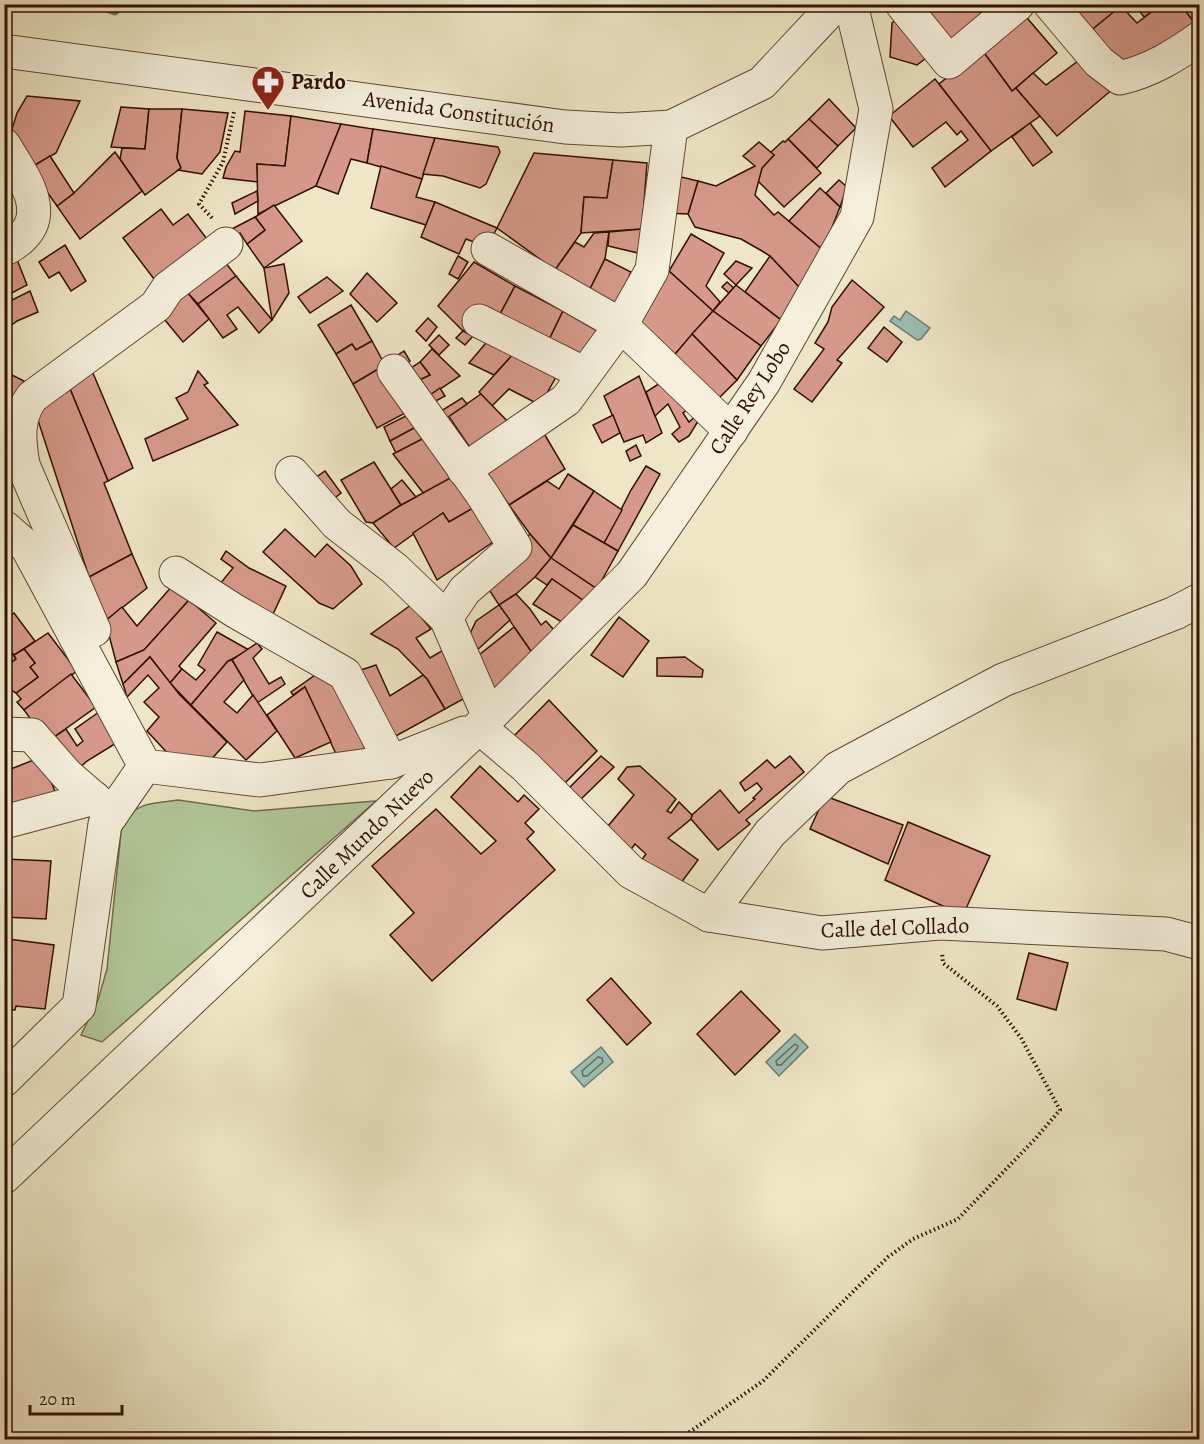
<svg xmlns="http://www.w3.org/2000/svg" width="1204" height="1444" viewBox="0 0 1204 1444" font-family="Alegreya,serif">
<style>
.green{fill:#b2c69b;stroke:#726b4f;stroke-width:1.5}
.water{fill:#9ac0b4;stroke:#707a6d;stroke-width:1.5}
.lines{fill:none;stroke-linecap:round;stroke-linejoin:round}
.shore{stroke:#66685c;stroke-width:1.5}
.stream{stroke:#707a6d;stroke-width:9}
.building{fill:#d6998c;stroke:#311003;stroke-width:1.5}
.minor-casing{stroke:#604634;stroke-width:35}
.path{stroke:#311003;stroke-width:4;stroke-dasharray:1.5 3;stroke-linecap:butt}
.minor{stroke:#f5efdb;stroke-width:33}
.labels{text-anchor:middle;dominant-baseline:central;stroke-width:4.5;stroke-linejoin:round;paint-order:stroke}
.poi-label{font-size:22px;font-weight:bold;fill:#311003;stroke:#f5efdb;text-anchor:start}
.street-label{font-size:22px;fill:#311003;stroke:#f5efdb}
</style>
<rect width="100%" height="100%" fill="#efe6c8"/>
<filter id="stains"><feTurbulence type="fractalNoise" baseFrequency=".00333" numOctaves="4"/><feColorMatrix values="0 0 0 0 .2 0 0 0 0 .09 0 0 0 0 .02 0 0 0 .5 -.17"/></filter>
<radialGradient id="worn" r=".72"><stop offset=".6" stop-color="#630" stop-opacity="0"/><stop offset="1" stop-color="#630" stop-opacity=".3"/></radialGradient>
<!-- green -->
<path class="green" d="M 178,800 L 254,811 L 376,801 L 102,1042 L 81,1035 L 98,1000 L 107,969 L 122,823 C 139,801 152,804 178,800 Z"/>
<!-- water -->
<g class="water">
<polygon points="906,311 930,328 921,339 917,340 890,321 894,316 900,320"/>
<polygon points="795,1034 808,1047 779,1076 766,1062"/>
<polygon points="601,1047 613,1062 584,1087 571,1072"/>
</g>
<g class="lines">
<!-- shore -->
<g class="shore">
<polygon points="795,1044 798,1046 797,1049 781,1065 777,1065 776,1061"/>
<polygon points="598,1057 602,1058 603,1062 587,1076 583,1076 582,1071"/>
</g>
<!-- stream -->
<polyline class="stream" points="96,4 115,11"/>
</g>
<!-- building -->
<g class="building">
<polygon points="920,4 974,4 990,25 953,55"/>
<polygon points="1081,4 1119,4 1121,6 1088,33 1070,14"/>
<polygon points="1134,4 1156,4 1158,7 1144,17"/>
<polygon points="1162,4 1180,4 1197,26 1124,68 1088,33 1121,6 1137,23"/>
<polygon points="1180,4 1200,4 1200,23 1197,26"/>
<polygon points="1022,12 1057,53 1012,91 979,46"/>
<polygon points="900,17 930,55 917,65 890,57 892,23"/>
<polygon points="982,50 1012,91 1016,88 1040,116 991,151 939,84"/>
<polygon points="1086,55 1113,89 1057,136 1016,88 1033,73 1046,85"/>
<polygon points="935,79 991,151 945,187 932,168 968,140 961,131 957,135 946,122 913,147 889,116"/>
<polygon points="27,96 80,101 56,153 30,168 12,129 17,113"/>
<polygon points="829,99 856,128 838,146 809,119"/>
<polygon points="121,107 149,109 145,149 111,147"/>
<polygon points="149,109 182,109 177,158 181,168 145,195 120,159 122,148 145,149"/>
<polygon points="182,109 228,113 220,152 202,174 178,170 181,168 177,158"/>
<polygon points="245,111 291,116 285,166 257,164 258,182 223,178 226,167 235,151 240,152"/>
<polygon points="291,116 341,124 316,186 258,214 257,164 285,166"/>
<polygon points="809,119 838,146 817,168 788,139"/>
<polygon points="1030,123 1052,152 1033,166 1012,137"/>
<polygon points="341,124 373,129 367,163 351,159 338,194 316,186"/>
<polygon points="373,129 435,138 422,179 367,163"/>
<polygon points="435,138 498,147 500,152 486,184 480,188 443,176 423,174"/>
<polygon points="788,139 821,173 784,207 758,181 762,168 774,155 770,153 783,141 785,142"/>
<polygon points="759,142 774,155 762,168 755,195 774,215 778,212 823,250 799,287 770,256 762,251 741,239 695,227 688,214 698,181 716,186 755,166 743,156"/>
<polygon points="115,152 142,191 80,239 57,206 74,193"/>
<polygon points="534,153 613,160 607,198 584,197 581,233 555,270 497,228"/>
<polygon points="50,156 74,193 57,206 30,168"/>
<polygon points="613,160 647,163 642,229 581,233 584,197 607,198"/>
<polygon points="381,166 422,179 416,197 435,202 426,225 371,208"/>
<polygon points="677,176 698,181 688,214 667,213"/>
<polygon points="839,180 847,187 840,207 826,193"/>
<polygon points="820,188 840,207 823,250 789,221"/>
<polygon points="257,191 258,201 235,214 232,203"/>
<polygon points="435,202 497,228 487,247 466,239 459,254 421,237"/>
<polygon points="274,205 302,241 264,268 247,244 265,230 255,217"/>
<polygon points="161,209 173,225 188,214 210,243 157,283 123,238"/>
<polygon points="255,217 265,230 247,244 240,233 234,237 228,231"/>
<polygon points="642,229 638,253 608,246 609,232"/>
<polygon points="609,232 605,259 589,291 555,270 575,242 584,247 594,233"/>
<polygon points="691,234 724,253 706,286 720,302 713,311 669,271"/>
<polygon points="65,245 86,281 71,291 59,272 49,278 39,262"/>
<polygon points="14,252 27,285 4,297 4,257"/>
<polygon points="458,256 468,262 458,279 449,274"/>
<polygon points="770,256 799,287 781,320 745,292"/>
<polygon points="605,259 631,272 616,309 589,291"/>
<polygon points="736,261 752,268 736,285 724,274"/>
<polygon points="225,262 236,276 198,304 187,292"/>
<polygon points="474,262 515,286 497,320 484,312 463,331 438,306"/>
<polygon points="284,264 289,293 272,320 264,268"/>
<polygon points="669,271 713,311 671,359 635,321"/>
<polygon points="367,273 397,303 377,322 350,294"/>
<polygon points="236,276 272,320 259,333 238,307 227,315 237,329 223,338 198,304"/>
<polygon points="327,277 343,291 310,313 298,297"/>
<polygon points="852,280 884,307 837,360 842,363 812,402 794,389 824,349 815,343 828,322 832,307"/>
<polygon points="727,282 734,288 729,293 722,287"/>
<polygon points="736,285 781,320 761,346 713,311"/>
<polygon points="515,286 563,311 546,346 497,320"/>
<polygon points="30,291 38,312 17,321 4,331 4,304"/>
<polygon points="187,292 209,319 183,342 160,314"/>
<polygon points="351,305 372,341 356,350 352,344 336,354 318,325"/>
<polygon points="563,311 608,337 581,365 546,346"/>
<polygon points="713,311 761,346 737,380 692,334"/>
<polygon points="428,318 437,327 426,341 416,331"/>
<polygon points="884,327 902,342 887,362 868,348"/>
<polygon points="463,331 473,336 465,345 456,338"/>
<polygon points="692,334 737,380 716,401 671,359"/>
<polygon points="439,335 449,345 439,355 429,345"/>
<polygon points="491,337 517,350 494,375 469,363"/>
<polygon points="372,341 385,365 353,384 336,354 352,344 356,350"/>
<polygon points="432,349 460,376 425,399 413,383 430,375 420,362"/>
<polygon points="517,350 559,372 540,405 509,389 492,406 479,392"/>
<polygon points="404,351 410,361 402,367 395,357"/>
<polygon points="420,362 430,375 413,383 405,372"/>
<polygon points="385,365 409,411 377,428 353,384"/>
<polygon points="90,366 133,468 108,481 68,384"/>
<polygon points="198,371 208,383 204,385 238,425 153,461 145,439 188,419 176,398 188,392"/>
<polygon points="8,373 24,381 4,412 4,379"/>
<polygon points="639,376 662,433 646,443 643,435 624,442 604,396"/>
<polygon points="668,378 691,407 683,413 689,422 698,414 700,418 689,436 679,442 672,434 680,427 668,404 655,416 646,392"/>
<polygon points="68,384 108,481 104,483 132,554 89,577 34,408"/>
<polygon points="440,388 445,396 434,402 430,395"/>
<polygon points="481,394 513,427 475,455 450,418 445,419"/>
<polygon points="462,398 467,404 445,419 441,411"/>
<polygon points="418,410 425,422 390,441 384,427"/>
<polygon points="613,415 620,433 602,443 593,425"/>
<polygon points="425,422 430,435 396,453 390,441"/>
<polygon points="539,425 565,469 509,505 482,466"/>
<polygon points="430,435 463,471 424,494 393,454"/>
<polygon points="636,445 641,456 630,461 626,451"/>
<polygon points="374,462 401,505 373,523 366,522 341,480"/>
<polygon points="646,466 660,474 618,551 604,543 631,490"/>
<polygon points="325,471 341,493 332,500 315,478"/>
<polygon points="463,471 482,503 449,522 443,513 394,548 373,523 401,505"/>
<polygon points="568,474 594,491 551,558 530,534 509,505 547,481 559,489"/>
<polygon points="402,480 416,497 401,505 391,489"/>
<polygon points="594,491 622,510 604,543 573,525"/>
<polygon points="473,508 493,542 437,580 413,533 443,513 449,522"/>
<polygon points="573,525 618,551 597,589 551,558"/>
<polygon points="285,529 315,557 327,544 351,566 362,584 333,609 319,603 263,552"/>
<polygon points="530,534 551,558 535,577 516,594 499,605 486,585 495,568"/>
<polygon points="226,551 249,568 286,586 269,623 215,590 233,568 221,559"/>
<polygon points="132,554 147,588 103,623 89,577"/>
<polygon points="551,558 597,589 587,603 552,579 547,585 535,577"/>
<polygon points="552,579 587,603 568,626 533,604"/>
<polygon points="173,585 189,600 144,650 116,662 108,631 103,623 122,607 137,626"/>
<polygon points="516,594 530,609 541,625 546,621 560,637 535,657 499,605"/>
<polygon points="189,600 216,623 179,666 182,669 170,683 150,657 123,684 116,662 144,650"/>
<polygon points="411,605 431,629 416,638 430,658 445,649 474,693 445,709 427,679 398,649 371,634"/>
<polygon points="499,605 510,620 476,651 466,642 476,621"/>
<polygon points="14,613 35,641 14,655 7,646 4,648 4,620"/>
<polygon points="619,617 649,641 623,677 591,655"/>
<polygon points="514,627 535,657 491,693 469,663"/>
<polygon points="217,632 249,650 228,661 191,705 170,683 182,669 196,680 205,670 198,665"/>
<polygon points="48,633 77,671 24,710 17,702 21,699 16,693 38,677 30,667 35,663 24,649"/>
<polygon points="257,643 262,649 253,658 269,684 281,677 285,684 257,703 232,660"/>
<polygon points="7,646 16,659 4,668 4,648"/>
<polygon points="24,649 35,663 30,667 38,677 16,693 4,685 4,668 16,659 14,655"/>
<polygon points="150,657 179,694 227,742 207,764 173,759 147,731 159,717 144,702 159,688 148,675 127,697 123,684"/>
<polygon points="685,657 703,670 702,677 657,676 657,658"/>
<polygon points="232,660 244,680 224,702 237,713 253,695 277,731 246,760 191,705 228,661"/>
<polygon points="376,665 390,696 423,675 427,679 445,709 394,737 355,672"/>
<polygon points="321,671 353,698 376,747 336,754 305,687 293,695 291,692"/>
<polygon points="71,674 96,707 47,742 24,710"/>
<polygon points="305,687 331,742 295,758 267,715"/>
<polygon points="549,700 597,751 562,786 514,736"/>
<polygon points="99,712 118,742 87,761 76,771 47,742 66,729 77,746 83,741 75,729"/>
<polygon points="4,742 7,742 11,769 41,757 59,801 4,815"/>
<polygon points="601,756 614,767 577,803 566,791"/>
<polygon points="790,756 804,772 746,820 750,824 718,850 691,819 692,815 720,790 739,813 755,799 753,798 762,789 757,783 745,791 740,783 767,760 775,768"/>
<polygon points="480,766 518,802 524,795 539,809 525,823 534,832 527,839 555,870 432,981 390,935 414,913 372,866 436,809 481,854 496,841 451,797"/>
<polygon points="640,766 676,799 667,811 671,813 679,802 692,815 691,819 668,838 698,860 678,887 640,862 646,854 635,844 629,852 603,832 634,795 618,779 627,767"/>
<polygon points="825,796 903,825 888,864 810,829"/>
<polygon points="908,822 990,856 963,915 885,880"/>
<polygon points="4,859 51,861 46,919 4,917"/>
<polygon points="8,939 54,945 45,1009 16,1006 15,1010 4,1009 4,968"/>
<polygon points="1029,953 1068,963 1056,1010 1017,999"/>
<polygon points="611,978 651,1023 627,1045 587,1000"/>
<polygon points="741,991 780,1031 735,1075 697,1034"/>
</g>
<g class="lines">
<defs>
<g id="minor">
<polyline points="902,4 949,62 1018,4"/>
<path d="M 1050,4 L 1099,62 L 1120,78 C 1150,71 1175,56 1200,38"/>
<polyline points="4,51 565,127 621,130 671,127 762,83 836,4"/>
<path d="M 4,145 C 20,173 52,211 20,239 C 15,243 11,247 4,249"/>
<polyline points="488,249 621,325 731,431"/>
<polyline points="479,321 585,374"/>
<polyline points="394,371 482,494 515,547 465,590 446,618 489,717"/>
<polyline points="464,470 566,400 621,325 652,270 671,127"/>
<polyline points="292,473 337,524 395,569 446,618"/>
<polyline points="4,527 27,547 145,766 260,780 391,762 464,733"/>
<polyline points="176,573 235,611 345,674 391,762"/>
<path d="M 94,630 L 23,465 C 19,441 16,418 32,397 L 156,306 L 168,288 L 226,244"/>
<polyline points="479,727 525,766 631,872 709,915 822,933 940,923 1166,934 1200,943"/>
<polyline points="4,734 32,735 67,775 112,814"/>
<polyline points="4,822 94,798"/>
<polyline points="709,915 770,833 838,768 1003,680 1175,613 1200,600"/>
<polyline points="4,1080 79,1006 105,824 145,766"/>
<polyline points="4,1177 479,727 632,574 764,382 857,217 876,109 851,4"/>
</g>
</defs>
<!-- minor casing -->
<use href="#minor" class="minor-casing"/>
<!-- path -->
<g class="path">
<polyline points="212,218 199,204 223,162 234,112"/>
<polyline points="678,1440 763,1381 888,1257 913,1239 958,1219 1035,1139 1060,1110 1021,1038 997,1006 943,963 942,953"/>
</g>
<!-- minor -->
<use href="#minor" class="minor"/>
</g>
<!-- icons -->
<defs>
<symbol id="pharmacy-pin" viewBox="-11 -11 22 30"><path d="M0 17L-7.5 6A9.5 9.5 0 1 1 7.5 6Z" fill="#8f2418" stroke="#f5efdb"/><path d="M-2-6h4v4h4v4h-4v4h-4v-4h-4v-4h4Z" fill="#fff"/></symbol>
</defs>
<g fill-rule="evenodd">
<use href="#pharmacy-pin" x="249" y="63" width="38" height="52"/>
</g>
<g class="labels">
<!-- poi labels -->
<g class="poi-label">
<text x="291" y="82">Pardo</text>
</g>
<!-- street labels -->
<g class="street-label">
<text transform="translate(459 112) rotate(8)">Avenida Constitución</text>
<text transform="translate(750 398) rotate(-57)">Calle Rey Lobo</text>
<text transform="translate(367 834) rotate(-44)">Calle Mundo Nuevo</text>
<text transform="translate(895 928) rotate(-2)">Calle del Collado</text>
</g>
</g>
<!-- margin -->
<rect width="1204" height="1444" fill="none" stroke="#efe6c8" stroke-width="24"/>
<rect x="6" y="6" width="1192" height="1432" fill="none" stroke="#311003" stroke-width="3"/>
<rect x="12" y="12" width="1180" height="1420" fill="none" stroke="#311003" stroke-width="1.5"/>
<!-- scale -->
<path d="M30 1405v9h92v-9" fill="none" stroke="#311003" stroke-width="3"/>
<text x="39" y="1405" font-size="18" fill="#311003" stroke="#f5efdb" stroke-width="4.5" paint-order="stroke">20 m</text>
<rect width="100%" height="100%" filter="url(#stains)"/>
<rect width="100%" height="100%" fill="url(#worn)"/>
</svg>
